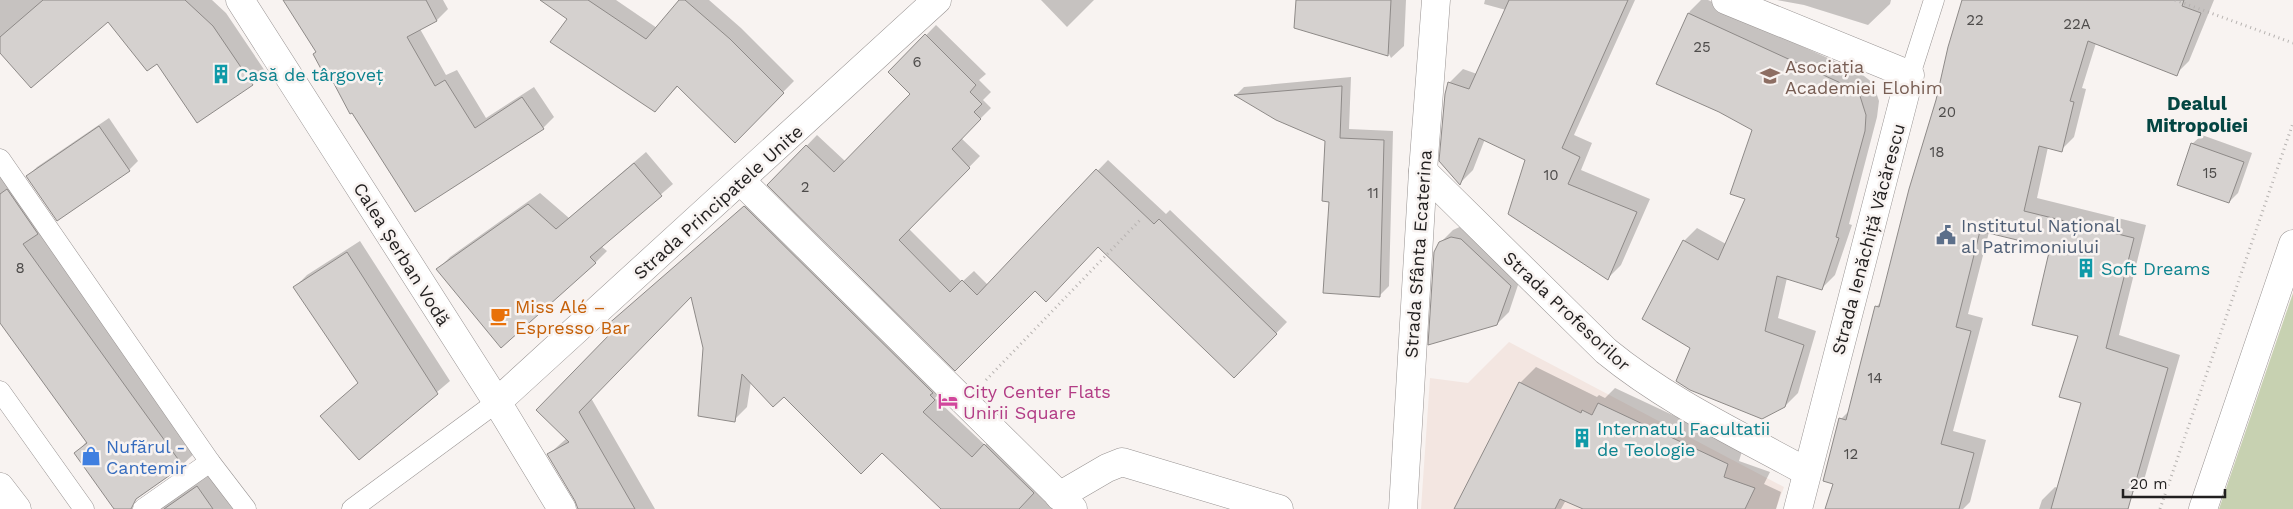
<svg xmlns="http://www.w3.org/2000/svg" width="2293" height="509" viewBox="0 0 2293 509" font-family="'Work Sans',sans-serif">
<style>
.built{fill:#f3e6e1}
.green{fill:#c7d1b1}
.shadow{fill:#0003}
.building{fill:#d5d1cf;stroke:#8e8a88}
.lines{fill:none;stroke-linecap:round;stroke-linejoin:round}
.service-casing{stroke:#989392;stroke-width:21}
.minor-casing{stroke:#989392;stroke-width:29}
.tertiary-casing{stroke:#989392;stroke-width:29}
.primary-casing{stroke:#989392;stroke-width:29}
.path{stroke:#b7b3b1;stroke-width:3;stroke-dasharray:1 4;stroke-linecap:butt}
.service{stroke:#fff;stroke-width:20}
.minor{stroke:#fff;stroke-width:28}
.tertiary{stroke:#fff;stroke-width:28}
.primary{stroke:#fff;stroke-width:28}
.labels{text-anchor:middle;dominant-baseline:central;stroke-width:5;stroke-linejoin:round;paint-order:stroke}
.number-label{font-size:15px;fill:#4e4c4b}
.education-label{font-size:18px;fill:#785e54;stroke:#f8f3f1;text-anchor:start}
.culture-label{font-size:18px;fill:#0d838f;stroke:#f8f3f1;text-anchor:start}
.street-label{font-size:18px;fill:#211f1f;stroke:#f8f3f1}
.service-label{font-size:18px;fill:#4e5e75;stroke:#f8f3f1;text-anchor:start}
.food-label{font-size:18px;fill:#c56008;stroke:#f8f3f1;text-anchor:start}
.hotel-label{font-size:18px;fill:#b23c85;stroke:#f8f3f1;text-anchor:start}
.shop-label{font-size:18px;fill:#366cbe;stroke:#f8f3f1;text-anchor:start}
.neighbourhood-label{font-size:19px;font-weight:bold;fill:#034542;stroke:#f8f3f1}
</style>
<rect width="100%" height="100%" fill="#f8f3f1"/>
<!-- built -->
<polygon class="built" points="1509,342 1784,487 1776,509 1421,509 1430,378 1468,383"/>
<!-- green -->
<polygon class="green" points="2293,293 2293,509 2219,509"/>
<!-- shadow -->
<g class="shadow">
<polygon points="0,0 212,0 226,13 265,71 252,84 158,62 108,20 0,51"/>
<polygon points="284,0 443,0 448,9 437,20 420,29 446,75 457,70 486,118 534,87 554,117 543,128 415,210"/>
<polygon points="542,0 616,0 657,28 681,0 709,0 741,28 794,81 735,141 678,86 655,111 569,18"/>
<polygon points="1041,0 1094,0 1067,27"/>
<polygon points="1297,0 1406,0 1404,46 1391,58 1389,54 1295,27"/>
<polygon points="1485,0 1635,0 1574,135 1592,143 1581,170 1650,199 1621,265 1608,278 1527,160 1485,139 1473,170 1460,183 1449,83 1463,69 1477,74 1506,10 1484,4"/>
<polygon points="1701,0 1708,0 1769,28 1768,31 1859,72 1873,83 1879,101 1877,117 1849,224 1852,225 1835,275 1822,288 1787,278 1778,318 1816,331 1798,393 1785,406 1692,348 1684,241 1697,228 1726,244 1747,198 1754,130 1719,111 1657,83 1690,11"/>
<polygon points="1777,0 1891,0 1890,4 1868,25 1804,5"/>
<polygon points="1964,0 2214,0 2189,61 2176,74 2096,43 2082,88 2086,89 2074,137 2061,150 2048,147 2037,198 2146,225 2119,335 2180,355 2144,480 2131,494 2126,509 2039,509 2042,500 2055,487 2058,488 2082,402 2080,336 2052,247 1989,232 1968,314 1983,318 1953,431 1986,440 1970,502 1963,509 1826,509 1834,483 1841,419 1850,410 1876,307 1881,302"/>
<polygon points="936,25 986,74 979,80 991,92 983,100 991,108 961,138 980,156 909,229 962,282 974,271 988,285 1108,160 1166,214 1170,210 1287,322 1234,377 1098,245 1035,290 955,369 769,185 817,135 846,162 912,94 890,72"/>
<polygon points="1351,77 1349,129 1393,131 1389,286 1380,295 1330,200 1326,140 1236,95 1244,87"/>
<polygon points="109,118 138,161 129,170 28,176 37,167"/>
<polygon points="2202,135 2252,153 2238,193 2229,202 2192,144"/>
<polygon points="646,152 673,184 601,246 607,251 596,262 501,346 438,269 450,257 540,193 569,218"/>
<polygon points="0,175 198,450 182,465 123,509 116,509 76,453 87,441 0,321"/>
<polygon points="758,194 947,386 935,398 985,445 998,432 1053,509 943,509 882,451 784,395 751,381 747,407 734,420 705,348 691,295 591,398 655,509 579,509 576,500 549,454 567,438 614,332 607,326"/>
<polygon points="1464,225 1522,273 1509,312 1497,324 1440,243 1453,230"/>
<polygon points="360,241 450,381 359,458 321,416 359,382 295,287 307,275"/>
<polygon points="1536,367 1597,397 1599,395 1605,398 1615,388 1743,448 1739,461 1770,472 1764,484 1781,492 1776,509 1586,509 1566,500 1561,509 1456,509 1520,383"/>
<polygon points="217,468 246,509 157,509"/>
</g>
<!-- building -->
<g class="building">
<polygon points="43,0 185,0 213,26 253,85 197,123 157,64 147,71 108,22 31,88 0,53 0,37"/>
<polygon points="283,0 426,0 437,21 407,37 435,86 445,80 475,128 522,97 544,129 415,212 352,113 350,114 331,78 327,80 313,54 316,52"/>
<polygon points="540,0 588,0 646,39 679,0 685,0 730,39 784,93 735,143 677,86 655,112 550,42 567,19"/>
<polygon points="1296,0 1391,0 1388,56 1294,28"/>
<polygon points="1509,0 1628,0 1562,148 1580,157 1568,184 1637,212 1608,280 1508,214 1525,160 1479,138 1460,185 1439,161 1445,94 1448,82 1469,89"/>
<polygon points="1962,0 2184,0 2182,6 2201,13 2177,76 2088,41 2070,101 2074,102 2062,152 2039,146 2024,211 2134,238 2106,348 2168,368 2128,509 2051,509 2081,403 2059,397 2078,336 2032,325 2050,248 1980,231 1956,327 1971,331 1941,444 1974,453 1959,509 1825,509 1833,484 1823,481 1839,418 1846,420 1875,306 1879,307 1909,189 1936,100 1948,47"/>
<polygon points="1688,13 1845,85 1860,96 1866,115 1865,131 1836,237 1839,238 1822,290 1777,276 1765,331 1804,345 1785,407 1762,419 1690,390 1676,381 1690,348 1642,319 1683,240 1718,260 1745,199 1730,194 1752,130 1719,112 1656,84"/>
<polygon points="925,34 976,85 970,92 982,104 974,112 981,119 952,149 970,168 899,240 950,292 962,280 977,295 1096,169 1154,224 1159,219 1277,334 1234,378 1098,247 1046,302 1035,291 955,371 767,185 806,145 834,172 910,94 888,72"/>
<polygon points="1342,86 1340,138 1384,140 1380,297 1323,293 1329,202 1322,201 1325,141 1276,120 1234,95"/>
<polygon points="99,126 130,171 57,221 26,176"/>
<polygon points="2191,143 2244,162 2229,203 2177,185"/>
<polygon points="634,163 662,196 590,257 596,263 501,348 436,269 528,204 556,229"/>
<polygon points="7,189 38,234 23,244 183,466 136,499 131,509 114,509 74,453 87,443 0,323 0,194"/>
<polygon points="744,206 933,393 930,395 935,400 923,412 972,457 984,444 1034,493 1019,509 941,509 882,453 861,474 784,397 773,407 742,374 735,422 698,416 703,348 691,297 579,412 635,509 578,509 575,501 547,454 569,442 536,410 612,332 606,326"/>
<polygon points="1451,237 1461,239 1511,286 1497,325 1428,345 1434,252 1439,242"/>
<polygon points="347,252 438,394 359,460 320,416 358,383 293,287"/>
<polygon points="1519,382 1581,413 1582,410 1592,415 1598,403 1728,464 1724,477 1755,488 1745,509 1583,509 1560,499 1555,509 1454,509"/>
<polygon points="197,486 213,509 164,509"/>
</g>
<g class="lines">
<defs>
<g id="service">
<polyline points="1910,75 1934,0"/>
<polyline points="0,159 210,462 246,509"/>
<polyline points="0,391 84,509"/>
<polyline points="143,509 210,462"/>
<polyline points="352,509 497,402"/>
</g>
<g id="minor">
<polyline points="1726,0 1910,75 1798,509"/>
<path d="M 1423,171 L 1606,351 C 1667,401 1738,434 1807,472"/>
<polyline points="741,181 1073,509"/>
<polyline points="497,402 937,0"/>
<polyline points="1059,496 1107,468 1122,462 1279,509"/>
<polyline points="1403,509 1423,171 1436,0"/>
<polyline points="2203,509 2293,244"/>
</g>
<polyline id="tertiary" points="240,0 497,402 562,509"/>
<polyline id="primary" points="0,487 17,509"/>
</defs>
<!-- service casing -->
<use href="#service" class="service-casing"/>
<!-- minor casing -->
<use href="#minor" class="minor-casing"/>
<!-- tertiary casing -->
<use href="#tertiary" class="tertiary-casing"/>
<!-- primary casing -->
<use href="#primary" class="primary-casing"/>
<!-- path -->
<g class="path">
<polyline points="2175,0 2293,43"/>
<polyline points="986,380 1142,218"/>
<polyline points="2160,509 2293,123"/>
</g>
<!-- service -->
<use href="#service" class="service"/>
<!-- minor -->
<use href="#minor" class="minor"/>
<!-- tertiary -->
<use href="#tertiary" class="tertiary"/>
<!-- primary -->
<use href="#primary" class="primary"/>
</g>
<!-- icons -->
<defs>
<symbol id="building-bare" viewBox="-9 -9 18 18"><path d="M-4-6H4V6H1V3H-1V6H-4ZM-2.5-4.3h1.7v1.8h-1.7ZM.8-4.3h1.7v1.8H.8ZM-2.5-1h1.7V.8h-1.7ZM.8-1h1.7V.8H.8Z" fill="#0f9aa8" stroke="#f8f3f1" stroke-width="2.5" paint-order="stroke"/></symbol>
<symbol id="school-bare" viewBox="-9 -9 18 18"><path d="M0-5L7-2L0 1L-7-2ZM-4 1L0 2.5L4 1V4Q0 6-4 4Z" fill="#8d6e63" stroke="#f8f3f1" stroke-width="2.5" paint-order="stroke"/></symbol>
<symbol id="civic-bare" viewBox="-9 -9 18 18"><path d="M-.6-6.5H3V-4.5H.6V-3L4-1V1h2V6H-6V1h2V-1L-.6-3ZM-1.2 2.5V6h2.4V2.5Z" fill="#5c6f8a" stroke="#f8f3f1" stroke-width="2.5" paint-order="stroke"/></symbol>
<symbol id="cafe-bare" viewBox="-9 -9 18 18"><path d="M-5.5-4.5H6V0H3Q3 3.5 0 3.5H-2.5Q-5.5 3.5-5.5 0ZM3-3.2v2h1.7v-2ZM-6 4.5H4V6H-6Z" fill="#e8710a" stroke="#f8f3f1" stroke-width="2.5" paint-order="stroke"/></symbol>
<symbol id="hotel-bare" viewBox="-9 -9 18 18"><path d="M-6-4.5h1.5V1H6V5H4.5V3h-9V5H-6ZM-4 0a1.8 1.8 0 1 1 3.6 0ZM.5 0V-2.5h3Q6-2.5 6 0Z" fill="#d1479c" stroke="#f8f3f1" stroke-width="2.5" paint-order="stroke"/></symbol>
<symbol id="shop-bare" viewBox="-9 -9 18 18"><path d="M-5-2.5h2.3a2.7 3.5 0 0 1 5.4 0H5L5.5 6h-11ZM-1.5-2.5h3a1.5 2.3 0 0 0-3 0Z" fill="#3f7fe0" stroke="#f8f3f1" stroke-width="2.5" paint-order="stroke"/></symbol>
</defs>
<g fill-rule="evenodd">
<use href="#building-bare" x="207" y="60" width="28" height="28"/>
<use href="#school-bare" x="1756" y="62" width="28" height="28"/>
<use href="#civic-bare" x="1932" y="221" width="28" height="28"/>
<use href="#building-bare" x="2072" y="254" width="28" height="28"/>
<use href="#cafe-bare" x="486" y="302" width="28" height="28"/>
<use href="#hotel-bare" x="934" y="387" width="28" height="28"/>
<use href="#building-bare" x="1568" y="424" width="28" height="28"/>
<use href="#shop-bare" x="77" y="442" width="28" height="28"/>
</g>
<g class="labels">
<!-- number labels -->
<g class="number-label">
<text x="1975" y="20">22</text>
<text x="2077" y="24">22A</text>
<text x="1702" y="47">25</text>
<text x="917" y="62">6</text>
<text x="1947" y="112">20</text>
<text x="1937" y="152">18</text>
<text x="2210" y="173">15</text>
<text x="1551" y="175">10</text>
<text x="805" y="187">2</text>
<text x="1373" y="193">11</text>
<text x="20" y="268">8</text>
<text x="1875" y="378">14</text>
<text x="1851" y="454">12</text>
</g>
<!-- education labels -->
<g class="education-label">
<text x="1785" y="66">Asociația<tspan x="1785" dy="21">Academiei Elohim</tspan></text>
</g>
<!-- culture labels -->
<g class="culture-label">
<text x="236" y="74">Casă de târgoveț</text>
<text x="2101" y="268">Soft Dreams</text>
<text x="1597" y="428">Internatul Facultatii<tspan x="1597" dy="21">de Teologie</tspan></text>
</g>
<!-- street labels -->
<g class="street-label">
<text transform="translate(718 202) rotate(-42)">Strada Principatele Unite</text>
<text transform="translate(1868 239) rotate(-75)">Strada Ienăchiță Văcărescu</text>
<text transform="translate(402 254) rotate(58)">Calea Șerban Vodă</text>
<text transform="translate(1418 254) rotate(-86)">Strada Sfânta Ecaterina</text>
<text transform="translate(1567 311) rotate(43)">Strada Profesorilor</text>
</g>
<!-- service labels -->
<g class="service-label">
<text x="1961" y="225">Institutul Național<tspan x="1961" dy="21">al Patrimoniului</tspan></text>
</g>
<!-- food labels -->
<g class="food-label">
<text x="515" y="306">Miss Alé –<tspan x="515" dy="21">Espresso Bar</tspan></text>
</g>
<!-- hotel labels -->
<g class="hotel-label">
<text x="963" y="391">City Center Flats<tspan x="963" dy="21">Unirii Square</tspan></text>
</g>
<!-- shop labels -->
<g class="shop-label">
<text x="106" y="446">Nufărul -<tspan x="106" dy="21">Cantemir</tspan></text>
</g>
<!-- neighbourhood labels -->
<g class="neighbourhood-label">
<text x="2197" y="103">Dealul<tspan x="2197" dy="22">Mitropoliei</tspan></text>
</g>
</g>
<!-- scale -->
<path d="M2123 489v8h102v-8" fill="none" stroke="#211f1f" stroke-width="2.5"/>
<text x="2130" y="489" font-size="15" fill="#211f1f" stroke="#f8f3f1" stroke-width="4" paint-order="stroke">20 m</text>
</svg>
